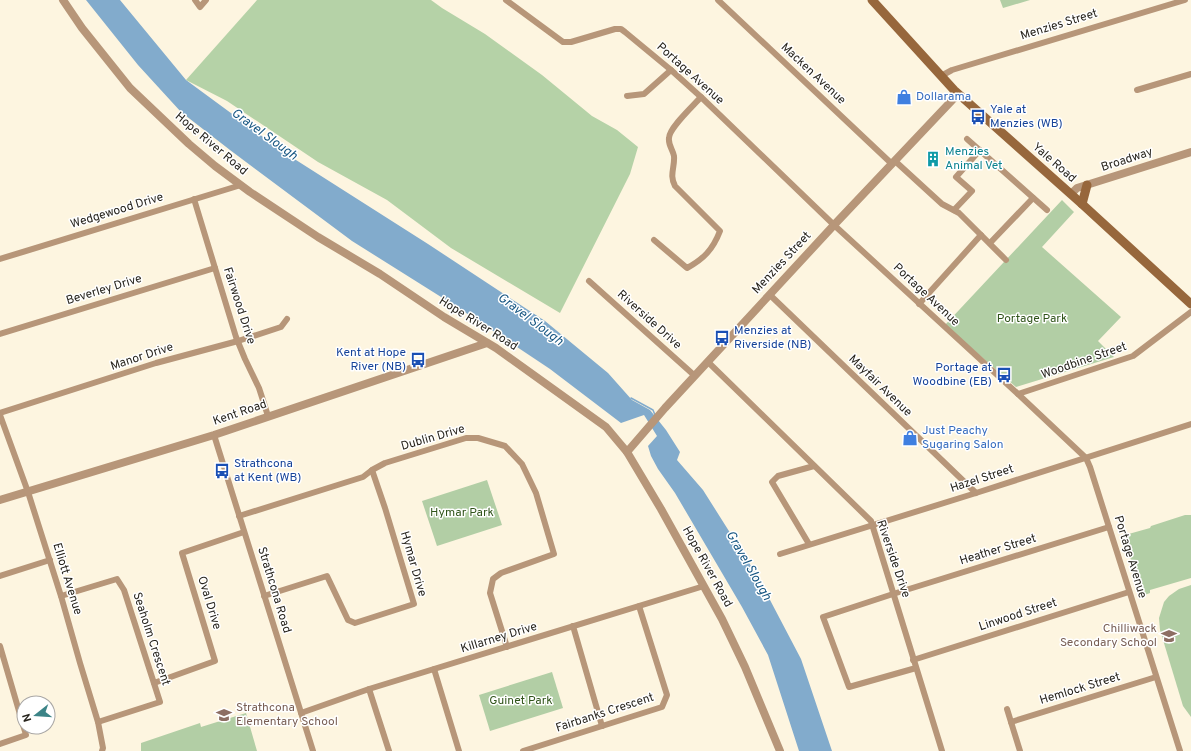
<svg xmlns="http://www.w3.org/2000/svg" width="1191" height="751" viewBox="0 0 1191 751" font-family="Overpass,sans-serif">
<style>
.green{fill:#b2cea5}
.forest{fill:#b5d2a7}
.water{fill:#82abcc}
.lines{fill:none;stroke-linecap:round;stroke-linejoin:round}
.stream{stroke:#82abcc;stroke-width:1.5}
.minor{stroke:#b79679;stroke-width:6}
.tertiary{stroke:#b79679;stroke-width:8}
.secondary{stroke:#97673c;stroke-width:9}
.labels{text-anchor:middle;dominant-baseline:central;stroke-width:3;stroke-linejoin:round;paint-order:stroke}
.street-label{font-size:12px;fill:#27241d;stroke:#fff}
.shop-label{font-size:12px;fill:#366cbe;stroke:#fff;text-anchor:start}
.transit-label{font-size:12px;fill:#164399;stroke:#fff;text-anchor:start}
.culture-label{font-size:12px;fill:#0d838f;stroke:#fff;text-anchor:start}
.park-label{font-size:12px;fill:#30541a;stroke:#fff}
.education-label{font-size:12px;fill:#785e54;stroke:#fff;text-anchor:end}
.water-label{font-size:13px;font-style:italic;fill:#165682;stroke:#fff}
</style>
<rect width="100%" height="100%" fill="#fdf5e0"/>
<!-- green -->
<g class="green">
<polygon points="1000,0 1030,0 1003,8"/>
<polygon points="1062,200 1074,212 1042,247 1121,317 1098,341 1114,357 1016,387 945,325"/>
<polygon points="487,480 502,525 437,546 422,501"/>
<polygon points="1185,515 1191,515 1191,578 1150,590 1150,593 1142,596 1124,537 1125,535 1150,528 1151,526"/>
<polygon points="1191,585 1191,717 1183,706 1160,630 1159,618 1164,602 1169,596 1179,589"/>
<polygon points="552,672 563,708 490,731 479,695"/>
<polygon points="246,713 257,751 141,751 141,743 200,723 201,727"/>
</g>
<!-- forest -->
<polygon class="forest" points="257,0 431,0 442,8 485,34 542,75 592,116 617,130 638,147 630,174 560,313 451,248 387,200 318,162 227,101 186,80"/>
<!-- water -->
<polygon class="water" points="86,0 120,0 186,80 285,153 428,244 545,321 608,373 632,400 650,410 666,430 680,452 677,460 703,490 758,577 801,659 832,751 799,751 768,655 742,607 675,493 658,469 651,456 648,446 657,436 644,415 621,423 550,369 457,307 352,241 230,150 181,112 138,65"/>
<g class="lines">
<!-- stream -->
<polyline class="stream" points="631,398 653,410 655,415"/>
<!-- minor -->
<g class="minor">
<polyline points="195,0 200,7 206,0"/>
<polyline points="506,0 563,42 571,42 615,29 621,29 625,32 671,70 701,97 834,225 1018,394 1086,458 1090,467 1180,751"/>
<polyline points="718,0 892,164"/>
<polyline points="941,76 952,70 1185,0"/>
<polyline points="1137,90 1191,74"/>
<polyline points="627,96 644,94 671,70"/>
<polyline points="967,139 1047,210"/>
<polyline points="895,161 942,204 959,213 1006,260"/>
<polyline points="194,199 236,337 245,359 259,388 268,416"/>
<polyline points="954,210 972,191 956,177 980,150"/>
<path d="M 654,240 L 687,268 C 704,259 713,249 720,231 L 675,186 C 669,175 675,167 674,156 C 673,150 668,145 669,138 C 669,128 694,105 701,97"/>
<polyline points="990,243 1033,198"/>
<polyline points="0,259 241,185"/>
<polyline points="589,281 695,376"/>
<polyline points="770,295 976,493"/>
<polyline points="919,304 981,235"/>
<polyline points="0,334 215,268"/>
<polyline points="708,362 871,521 942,751"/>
<polyline points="1018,394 1133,356 1191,312"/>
<polyline points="0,413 156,363 238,341 281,327 287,319"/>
<polyline points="0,415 28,492 61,596 80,663 98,722 103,748 102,751"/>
<polyline points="214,435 313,751"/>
<polyline points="239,516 363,477 372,470 385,463 466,438 478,438 505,446 522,464 536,493 554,554 501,573 493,579 490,593 507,647"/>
<polyline points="809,544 772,482 778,476 814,466"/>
<polyline points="780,554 976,493 1191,424"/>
<polyline points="0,576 50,560"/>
<polyline points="893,594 1109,527"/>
<polyline points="893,594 823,617 849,687 916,668"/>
<polyline points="61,596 117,579 124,590 160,702 98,722"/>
<polyline points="264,596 327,576 348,620 355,623 414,604 385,508 372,470"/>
<polyline points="573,626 602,726"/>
<polyline points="0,646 26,735 0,744"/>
<polyline points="913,660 1129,592"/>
<polyline points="434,669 459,751"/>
<polyline points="154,683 215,661 182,553 244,532"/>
<polyline points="369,689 389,751"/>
<polyline points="1007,709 1020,751"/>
<polyline points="301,713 369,689 704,586"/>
<polyline points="1011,722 1156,677"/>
<polyline points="523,751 662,707 667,695 639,606"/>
</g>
<!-- tertiary -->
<g class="tertiary">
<polyline points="63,0 82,28 130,88 189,144 215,166 250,192 318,237 380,274 444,317 496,348 606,427 627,452 661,509 722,619 745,667 780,751"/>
<polyline points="1071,194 1077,188 1191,152"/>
<polyline points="627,452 665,408 834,225 958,94"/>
<polyline points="0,500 214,435 487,343"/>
</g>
<!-- secondary -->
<g class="secondary">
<polyline points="872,0 954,90 1082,204 1191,304"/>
<polyline points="1082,204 1087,185"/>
</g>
</g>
<!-- icons -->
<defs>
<symbol id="shop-bare" viewBox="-9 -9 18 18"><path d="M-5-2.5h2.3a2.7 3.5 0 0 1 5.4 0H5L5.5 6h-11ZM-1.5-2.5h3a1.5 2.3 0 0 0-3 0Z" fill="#3f7fe0" stroke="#fff" stroke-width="2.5" paint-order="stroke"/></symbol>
<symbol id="bus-bare" viewBox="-9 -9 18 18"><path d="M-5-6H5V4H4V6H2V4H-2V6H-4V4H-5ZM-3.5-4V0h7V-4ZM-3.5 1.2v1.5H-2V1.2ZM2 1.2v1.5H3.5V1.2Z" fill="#1a4fb4" stroke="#fff" stroke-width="2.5" paint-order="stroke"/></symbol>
<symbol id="building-bare" viewBox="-9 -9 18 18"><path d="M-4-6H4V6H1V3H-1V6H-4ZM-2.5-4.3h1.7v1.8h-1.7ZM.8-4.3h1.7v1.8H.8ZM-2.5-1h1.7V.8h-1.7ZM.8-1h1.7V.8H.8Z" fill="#0f9aa8" stroke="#fff" stroke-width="2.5" paint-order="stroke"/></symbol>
<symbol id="school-bare" viewBox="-9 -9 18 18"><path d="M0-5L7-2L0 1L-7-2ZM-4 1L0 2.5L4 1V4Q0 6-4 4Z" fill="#8d6e63" stroke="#fff" stroke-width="2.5" paint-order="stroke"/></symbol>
</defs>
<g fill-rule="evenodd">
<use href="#shop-bare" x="893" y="86" width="22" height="22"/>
<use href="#bus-bare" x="967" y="106" width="22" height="22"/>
<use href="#building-bare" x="922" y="148" width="22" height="22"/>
<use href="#bus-bare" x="711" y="327" width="22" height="22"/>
<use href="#bus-bare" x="407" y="349" width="22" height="22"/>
<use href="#bus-bare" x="993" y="364" width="22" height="22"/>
<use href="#shop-bare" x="899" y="427" width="22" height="22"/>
<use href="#bus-bare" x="211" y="460" width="22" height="22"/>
<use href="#school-bare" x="1158" y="625" width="22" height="22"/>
<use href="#school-bare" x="213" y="704" width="22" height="22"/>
</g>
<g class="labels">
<!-- street labels -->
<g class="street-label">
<text transform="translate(1059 25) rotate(-17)">Menzies Street</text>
<text transform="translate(690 74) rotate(42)">Portage Avenue</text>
<text transform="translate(813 74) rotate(43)">Macken Avenue</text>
<text transform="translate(211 144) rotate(40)">Hope River Road</text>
<text transform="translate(1127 160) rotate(-18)">Broadway</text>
<text transform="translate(1054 163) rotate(41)">Yale Road</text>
<text transform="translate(117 211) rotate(-17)">Wedgewood Drive</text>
<text transform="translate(782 263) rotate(-47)">Menzies Street</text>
<text transform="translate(104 290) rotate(-17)">Beverley Drive</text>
<text transform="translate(926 295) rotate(43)">Portage Avenue</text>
<text transform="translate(239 306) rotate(72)">Fairwood Drive</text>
<text transform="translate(649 320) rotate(42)">Riverside Drive</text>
<text transform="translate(478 324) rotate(32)">Hope River Road</text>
<text transform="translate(142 357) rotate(-18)">Manor Drive</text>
<text transform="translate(1084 361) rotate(-19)">Woodbine Street</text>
<text transform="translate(880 386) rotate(44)">Mayfair Avenue</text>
<text transform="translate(240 413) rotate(-19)">Kent Road</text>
<text transform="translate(433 438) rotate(-16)">Dublin Drive</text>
<text transform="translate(982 479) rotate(-18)">Hazel Street</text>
<text transform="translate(998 550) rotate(-17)">Heather Street</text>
<text transform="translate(1130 557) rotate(73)">Portage Avenue</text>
<text transform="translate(893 559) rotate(71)">Riverside Drive</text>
<text transform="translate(413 564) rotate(74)">Hymar Drive</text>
<text transform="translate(707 567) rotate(61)">Hope River Road</text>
<text transform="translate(67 579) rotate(73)">Elliott Avenue</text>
<text transform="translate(274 590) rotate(73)">Strathcona Road</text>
<text transform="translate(209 603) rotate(73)">Oval Drive</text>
<text transform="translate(1018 615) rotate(-18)">Linwood Street</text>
<text transform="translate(499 638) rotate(-17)">Killarney Drive</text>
<text transform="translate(151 639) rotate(72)">Seaholm Crescent</text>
<text transform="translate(1080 689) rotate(-17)">Hemlock Street</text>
<text transform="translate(605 713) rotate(-18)">Fairbanks Crescent</text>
</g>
<!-- shop labels -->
<g class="shop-label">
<text x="916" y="97">Dollarama</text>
<text x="922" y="431">Just Peachy<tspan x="922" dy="14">Sugaring Salon</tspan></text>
</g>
<!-- transit labels -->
<g class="transit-label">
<text x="990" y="110">Yale at<tspan x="990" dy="14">Menzies (WB)</tspan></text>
<text x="734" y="331">Menzies at<tspan x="734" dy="14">Riverside (NB)</tspan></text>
<text x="406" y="353" text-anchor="end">Kent at Hope<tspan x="406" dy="14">River (NB)</tspan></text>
<text x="992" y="368" text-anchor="end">Portage at<tspan x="992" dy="14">Woodbine (EB)</tspan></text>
<text x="234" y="464">Strathcona<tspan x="234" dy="14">at Kent (WB)</tspan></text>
</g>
<!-- culture labels -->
<g class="culture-label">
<text x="945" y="152">Menzies<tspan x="945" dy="14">Animal Vet</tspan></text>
</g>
<!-- park labels -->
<g class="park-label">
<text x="1032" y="319">Portage Park</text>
<text x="462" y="513">Hymar Park</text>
<text x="521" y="701">Guinet Park</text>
</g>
<!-- education labels -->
<g class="education-label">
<text x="1157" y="629">Chilliwack<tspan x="1157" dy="14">Secondary School</tspan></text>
<text x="236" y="708" text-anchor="start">Strathcona<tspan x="236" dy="14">Elementary School</tspan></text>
</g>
<!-- water labels -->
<g class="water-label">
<text transform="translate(264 135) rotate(36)">Gravel Slough</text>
<text transform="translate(530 320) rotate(37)">Gravel Slough</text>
<text transform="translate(748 566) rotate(60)">Gravel Slough</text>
</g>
</g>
<!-- north arrow -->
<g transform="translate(36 715) rotate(253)"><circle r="19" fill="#ffffff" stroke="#a9a7a5"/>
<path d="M0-3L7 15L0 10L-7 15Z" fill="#3c8487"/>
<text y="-6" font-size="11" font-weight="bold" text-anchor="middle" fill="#27241d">N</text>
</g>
</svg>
